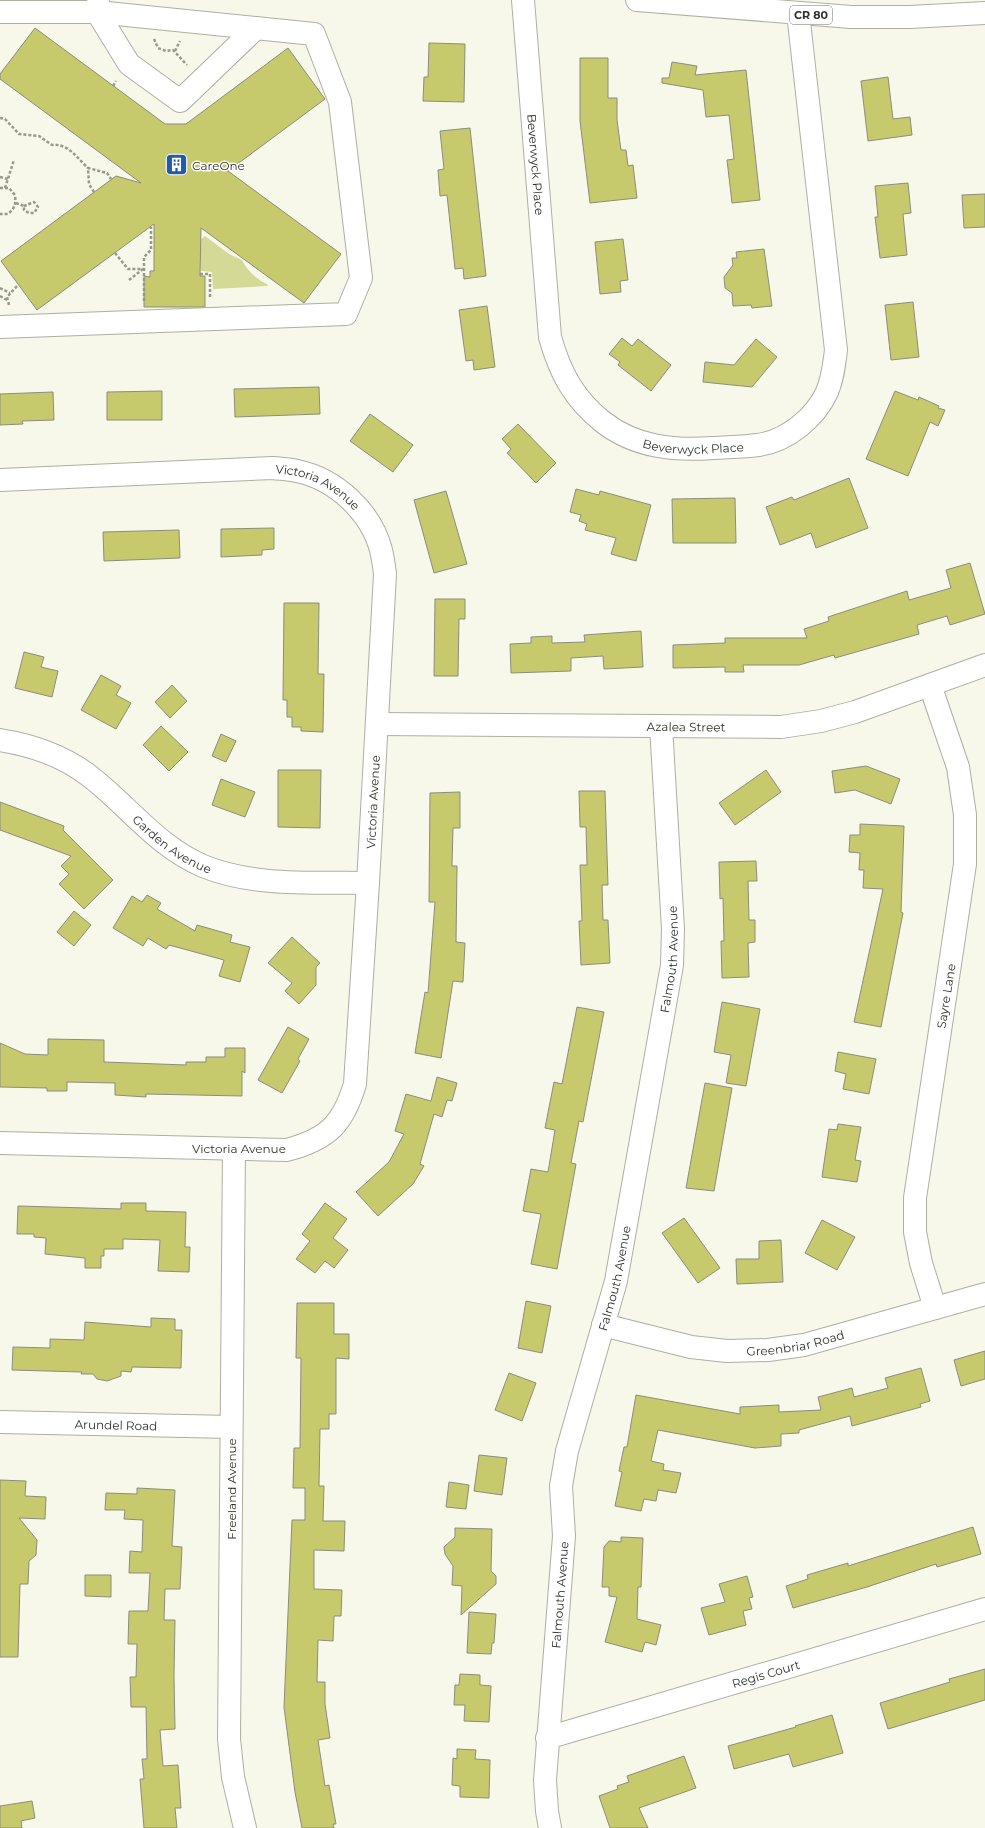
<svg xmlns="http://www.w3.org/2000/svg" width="985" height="1828" viewBox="0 0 985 1828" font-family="Montserrat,sans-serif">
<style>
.green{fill:#d5d996}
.building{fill:#c6c96c;stroke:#8c8d7f}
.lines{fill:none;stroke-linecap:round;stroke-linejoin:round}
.minor-casing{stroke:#aeafa1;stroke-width:24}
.major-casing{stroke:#aeafa1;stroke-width:24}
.path{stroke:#98988e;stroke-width:2.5;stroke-dasharray:3 2;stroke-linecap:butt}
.minor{stroke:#fff;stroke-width:22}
.major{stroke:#fff;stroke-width:22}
.labels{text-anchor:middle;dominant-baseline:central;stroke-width:3;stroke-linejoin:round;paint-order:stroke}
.shield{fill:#fff;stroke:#6e6e6a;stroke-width:1}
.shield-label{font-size:11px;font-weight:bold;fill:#30302a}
.poi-label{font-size:12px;fill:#30302a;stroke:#fff;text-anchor:start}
.street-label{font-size:12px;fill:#30302a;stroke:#fff}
</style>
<rect width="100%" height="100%" fill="#f7f8e9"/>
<!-- green -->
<path class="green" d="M 205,236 L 229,254 L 242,260 C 247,270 257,280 267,284 L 268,286 L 213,289 L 212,272 L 201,271 L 199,241 Z"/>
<!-- building -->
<g class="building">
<polygon points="35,28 165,124 186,124 288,48 325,99 228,171 341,254 304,303 201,228 200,276 205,276 205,307 144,307 144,276 150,277 150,271 154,271 154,224 37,310 1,261 116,176 141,183 0,79 0,74"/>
<polygon points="429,43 465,44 464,102 423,101 424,77 428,77"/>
<polygon points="580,58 608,58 608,98 617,98 617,120 621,150 626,150 628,166 633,165 637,198 590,203 580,121"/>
<polygon points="672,62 697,66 695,75 746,70 760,200 732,203 727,160 734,159 729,115 706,117 703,90 662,83 662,78 669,78"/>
<polygon points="888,77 893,119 910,117 912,135 868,141 861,81"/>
<polygon points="470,128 486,276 464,279 463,268 455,269 447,195 440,196 438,170 444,169 440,131"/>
<polygon points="908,183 911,213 903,214 907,255 880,258 875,217 878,217 875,186"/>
<polygon points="985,194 985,227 964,228 962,195"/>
<polygon points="623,239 628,280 620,281 621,292 600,294 595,242"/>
<polygon points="764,249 772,306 752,308 751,305 733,306 732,293 725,288 724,277 733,265 732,258 737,258 736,252"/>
<polygon points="913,302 919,357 891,360 885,305"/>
<polygon points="487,306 495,367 474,370 473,360 466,361 459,310"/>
<polygon points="622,338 632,346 638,339 671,365 651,391 618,365 620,362 609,354"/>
<polygon points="756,339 777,357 752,387 703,382 705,362 734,365"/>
<polygon points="319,387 320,414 235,417 234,389"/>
<polygon points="162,391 162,420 107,420 107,392"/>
<polygon points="895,391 918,400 919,397 939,406 938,408 945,410 938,426 930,422 908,476 866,459"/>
<polygon points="53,392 54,420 22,421 23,424 0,425 0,394"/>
<polygon points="370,414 413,445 393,472 350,441"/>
<polygon points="518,424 556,463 536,483 507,453 511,449 502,439"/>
<polygon points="849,478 868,528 816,548 811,533 780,545 766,507 792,497 794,500"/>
<polygon points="576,489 599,495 600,491 651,505 636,561 611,554 616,538 585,530 587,524 579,521 581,515 570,512"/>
<polygon points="446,491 467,564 434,573 414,500"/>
<polygon points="735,498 736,543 673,543 672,499"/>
<polygon points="274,528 274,549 262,550 262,555 221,557 221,529"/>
<polygon points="179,530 180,558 104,561 103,532"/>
<polygon points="970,563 985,614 950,625 947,616 917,625 919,634 835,658 834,655 799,665 743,665 744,672 725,672 725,667 673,668 673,645 725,643 725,638 807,638 804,629 829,621 828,617 907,591 909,600 951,588 946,570"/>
<polygon points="435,599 465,599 465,619 459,619 458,676 434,676"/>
<polygon points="284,603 319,603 318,674 324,674 323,732 301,731 301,727 292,727 292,717 287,717 287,700 283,700"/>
<polygon points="641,631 643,667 604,669 603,656 571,658 571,671 511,673 510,644 531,643 531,637 552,636 552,643 585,642 584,635"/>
<polygon points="24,652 44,657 41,667 58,671 52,697 15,688"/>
<polygon points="101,675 121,686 116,695 131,703 116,729 81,710"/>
<polygon points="172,685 187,701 170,718 155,702"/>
<polygon points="161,726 188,752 169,771 143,745"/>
<polygon points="221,734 236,741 226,762 212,756"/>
<polygon points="866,766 900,779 891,804 855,790 835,793 832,771"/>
<polygon points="278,770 321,770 320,828 278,827"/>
<polygon points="766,770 781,792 735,825 719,803"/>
<polygon points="221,779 255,792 245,817 212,805"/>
<polygon points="579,791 605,791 608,885 602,885 603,920 608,920 610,963 581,965 579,921 582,921 580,865 587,865 586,827 580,827"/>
<polygon points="460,792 460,828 453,828 452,866 457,866 456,942 465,943 463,982 453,981 441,1058 415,1053 425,992 428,993 435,902 429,902 430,793"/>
<polygon points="0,802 64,826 63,830 113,880 84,909 59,884 69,874 61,866 71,856 0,830"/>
<polygon points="860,824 904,826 901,912 903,913 881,1027 854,1022 883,889 863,888 864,870 859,870 860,853 849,852 850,835 860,835"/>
<polygon points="756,861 757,881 748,881 749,920 755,920 755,942 748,943 749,977 722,978 721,941 724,941 723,898 720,899 719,862"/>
<polygon points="147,895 161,903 157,909 195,931 197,925 232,935 230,942 250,947 240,982 219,976 224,960 169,945 166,949 148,938 143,946 113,928 132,896 142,902"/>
<polygon points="74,911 91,925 74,946 57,932"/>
<polygon points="292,937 320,963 316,967 316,985 299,1004 285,991 292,983 268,963"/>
<polygon points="722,1002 760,1009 746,1086 726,1083 731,1055 714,1052"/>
<polygon points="577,1007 604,1012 583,1122 579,1121 571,1163 576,1164 557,1269 531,1264 541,1214 523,1211 531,1169 548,1172 555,1130 545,1128 554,1082 562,1084"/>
<polygon points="288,1027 309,1039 298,1059 300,1061 282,1093 258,1080"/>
<polygon points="48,1039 104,1040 104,1062 186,1065 186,1062 206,1062 206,1057 225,1057 225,1048 245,1048 245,1073 242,1071 242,1096 146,1094 146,1097 115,1095 115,1083 67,1082 67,1091 47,1091 47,1088 0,1087 0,1043 25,1054 48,1055"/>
<polygon points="838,1052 876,1059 869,1094 843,1089 846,1074 835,1071"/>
<polygon points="437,1077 457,1083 452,1101 447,1100 442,1117 434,1114 420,1164 424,1166 413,1184 378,1216 356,1192 389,1162 404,1134 395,1131 406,1094 431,1101"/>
<polygon points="705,1083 732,1088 714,1191 686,1188"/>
<polygon points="838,1124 861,1127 855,1160 861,1161 857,1182 822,1177 829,1129 837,1130"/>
<polygon points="121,1203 146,1203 146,1211 186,1212 185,1247 190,1247 189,1272 158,1271 160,1240 123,1239 123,1249 104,1249 104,1256 101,1256 101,1268 85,1268 85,1258 45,1254 46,1238 34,1237 34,1234 17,1234 18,1206 121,1209"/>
<polygon points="325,1203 347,1219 333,1238 348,1250 334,1268 325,1261 315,1273 296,1259 310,1241 302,1234"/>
<polygon points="684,1218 720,1268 698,1283 662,1233"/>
<polygon points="822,1220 855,1237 837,1270 805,1253"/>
<polygon points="781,1240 783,1282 737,1284 736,1259 759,1259 759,1241"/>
<polygon points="526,1301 551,1306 542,1353 518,1348"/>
<polygon points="297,1303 334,1303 334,1334 349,1334 349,1359 336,1358 336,1414 329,1414 329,1429 320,1429 319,1486 324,1486 323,1521 345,1521 344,1551 314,1550 314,1589 342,1590 341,1616 334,1616 333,1641 318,1640 317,1682 325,1682 325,1704 330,1738 318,1740 325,1786 329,1785 336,1824 333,1824 334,1828 302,1828 295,1792 284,1707 292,1520 305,1520 305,1488 293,1488 294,1448 300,1448 301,1358 296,1358"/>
<polygon points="151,1318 175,1319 175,1330 182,1330 181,1368 132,1367 131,1372 121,1371 121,1376 107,1381 97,1379 93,1374 81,1374 82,1372 12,1370 13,1347 50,1348 50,1339 84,1340 85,1322 151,1327"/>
<polygon points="985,1351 985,1379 961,1386 954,1360"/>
<polygon points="921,1368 930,1401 920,1404 921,1407 852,1426 850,1416 799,1430 799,1433 781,1434 781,1446 755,1448 658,1430 651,1461 664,1464 663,1470 681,1473 676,1493 658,1490 656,1501 644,1499 641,1511 615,1506 622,1472 619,1471 624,1447 627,1447 636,1395 740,1414 740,1407 779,1405 779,1412 821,1410 818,1397 852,1388 854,1397 888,1388 885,1378"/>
<polygon points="509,1373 536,1383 522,1421 495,1410"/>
<polygon points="479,1455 507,1458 502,1495 474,1491"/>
<polygon points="0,1480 26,1481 25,1496 46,1497 45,1519 19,1518 37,1540 36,1555 29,1561 28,1584 20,1584 18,1657 0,1657"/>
<polygon points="449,1482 469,1485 466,1509 446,1507"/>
<polygon points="137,1488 175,1490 172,1546 182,1547 180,1589 165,1589 164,1620 175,1620 174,1676 175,1729 160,1730 163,1766 178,1765 181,1808 175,1808 177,1828 144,1828 140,1779 144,1779 142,1759 147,1759 146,1707 131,1707 130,1677 136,1677 137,1644 128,1644 129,1611 148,1611 150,1573 129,1573 130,1551 142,1552 143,1520 124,1519 125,1510 105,1510 106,1493 137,1494"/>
<polygon points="973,1527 981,1554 937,1567 936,1564 867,1587 793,1608 786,1586 808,1579 807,1575 848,1563 848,1566"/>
<polygon points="455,1528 492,1529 491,1571 496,1576 496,1584 461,1615 462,1586 452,1585 453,1566 445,1554 444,1547 455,1537"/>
<polygon points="621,1537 643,1538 641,1587 638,1587 637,1619 661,1625 656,1645 645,1642 642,1652 605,1642 617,1597 609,1596 609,1587 602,1587 604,1547 609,1541 621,1542"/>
<polygon points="85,1575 111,1575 111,1597 85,1596"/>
<polygon points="747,1576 753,1597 749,1598 752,1609 743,1611 746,1625 709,1635 701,1608 725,1602 719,1584"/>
<polygon points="469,1612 496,1614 494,1643 492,1643 491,1654 467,1653"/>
<polygon points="985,1669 985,1700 888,1729 880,1703 950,1682 949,1679"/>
<polygon points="460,1674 480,1675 480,1685 491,1686 489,1722 464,1721 465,1705 454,1705 455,1685 459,1685"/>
<polygon points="832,1715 843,1753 793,1767 789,1754 734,1769 728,1746 796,1727 795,1726"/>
<polygon points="457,1749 476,1750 475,1759 490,1760 489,1798 460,1797 460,1786 452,1785 453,1758 457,1759"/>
<polygon points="684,1756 696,1788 639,1808 648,1828 610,1828 599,1796 618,1789 617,1786 629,1782 627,1776"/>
<polygon points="32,1801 35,1818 21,1821 22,1828 0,1828 0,1806"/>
</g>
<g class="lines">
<defs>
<g id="minor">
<path id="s1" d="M 523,0 L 550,337 C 560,373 574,399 603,422 C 635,447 674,451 713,448 C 727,447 743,447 758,445 C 787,441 815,418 827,392 C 833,378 834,365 836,350 L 798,13"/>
<polyline points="98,3 97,12 129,64 180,101 256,28"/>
<polyline points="0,12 97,12 314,34 340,102 361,278 346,314 0,327"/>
<path id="s2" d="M 0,480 L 273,468 C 281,469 289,469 297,471 C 336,479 371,512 381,550 C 383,558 384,566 385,574 L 368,883 L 355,1084 C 343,1124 328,1139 287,1150 L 0,1143"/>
<polyline points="930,685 958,767 965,815 965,864 915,1198 915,1232 921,1263 935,1308"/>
<path id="s3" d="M 377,724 L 781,727 L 821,721 L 855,712 L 985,665"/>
<path id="s4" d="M 0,740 C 32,745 66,757 92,778 C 129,807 158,847 203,866 C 254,887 314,882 368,883"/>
<polyline points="234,1149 229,1739 233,1777 245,1828"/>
<path id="s5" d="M 603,1325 L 691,1347 L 727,1351 L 768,1350 L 804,1345 L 985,1294"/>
<path id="s6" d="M 0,1422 L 231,1427"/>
<path id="s7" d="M 547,1738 L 985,1609"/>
<path id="s8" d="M 550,1828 L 547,1811 L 545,1780 L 564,1536 L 561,1486 L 567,1451 L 616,1281 L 672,965 L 673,929 L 661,726"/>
</g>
<polyline id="major" points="637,0 851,17 910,17 985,13"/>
</defs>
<!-- minor casing -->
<use href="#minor" class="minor-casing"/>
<!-- major casing -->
<use href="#major" class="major-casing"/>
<!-- path -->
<g class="path">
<polyline points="154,39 158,48 166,51 173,50 187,65"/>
<polyline points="175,51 180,41"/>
<polyline points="113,86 116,81"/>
<path d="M 0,118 L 5,119 L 19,134 L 39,136 L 52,145 C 68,143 77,158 88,168"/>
<polyline points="0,177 8,179"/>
<path d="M 0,188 L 9,188 L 15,195 C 16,204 15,208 8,214 L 0,214"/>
<polyline points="5,188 14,160"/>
<polyline points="94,192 89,184 88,168 107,173 111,179"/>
<polyline points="16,203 24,206 24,210 29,213 34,213 38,207 34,202 24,206"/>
<polyline points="115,253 128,269 144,269"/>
<polyline points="200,274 210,274 210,299"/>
<polyline points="129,280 143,269"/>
<polyline points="0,288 10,293"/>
<polyline points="0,296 7,300"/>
<polyline points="144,301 144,257 151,250 151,227"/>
<polyline points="9,305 7,297 18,285"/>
</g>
<!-- minor -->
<use href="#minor" class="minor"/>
<!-- major -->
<use href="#major" class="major"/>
</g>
<!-- icons -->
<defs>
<symbol id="building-square" viewBox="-11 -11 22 22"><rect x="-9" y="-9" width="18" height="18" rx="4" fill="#1f5aac" stroke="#fff"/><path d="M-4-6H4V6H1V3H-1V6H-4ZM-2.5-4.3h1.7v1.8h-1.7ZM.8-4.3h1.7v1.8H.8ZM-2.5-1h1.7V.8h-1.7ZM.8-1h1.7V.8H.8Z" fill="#fff"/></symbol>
</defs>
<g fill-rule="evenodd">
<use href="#building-square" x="164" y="152" width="25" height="25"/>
</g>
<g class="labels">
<!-- shield labels -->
<rect class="shield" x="790" y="6" width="42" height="18" rx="3"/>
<g class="shield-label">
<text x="811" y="15">CR 80</text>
</g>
<!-- poi labels -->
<g class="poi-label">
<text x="192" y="165">CareOne</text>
</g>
<!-- street labels -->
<g class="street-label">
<text stroke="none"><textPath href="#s1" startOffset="165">Beverwyck Place</textPath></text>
<text stroke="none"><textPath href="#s1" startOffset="536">Beverwyck Place</textPath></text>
<text stroke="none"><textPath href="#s2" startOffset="323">Victoria Avenue</textPath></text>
<text stroke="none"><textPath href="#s3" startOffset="309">Azalea Street</textPath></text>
<text transform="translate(373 802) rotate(-87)">Victoria Avenue</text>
<text stroke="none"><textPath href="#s4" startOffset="205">Garden Avenue</textPath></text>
<text stroke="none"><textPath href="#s8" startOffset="882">Falmouth Avenue</textPath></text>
<text transform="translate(946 996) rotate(-81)">Sayre Lane</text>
<text x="239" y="1148">Victoria Avenue</text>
<text stroke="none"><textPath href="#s8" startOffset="558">Falmouth Avenue</textPath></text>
<text stroke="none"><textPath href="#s5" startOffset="196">Greenbriar Road</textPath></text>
<text stroke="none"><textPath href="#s6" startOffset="116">Arundel Road</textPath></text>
<text transform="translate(231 1489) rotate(-90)">Freeland Avenue</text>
<text stroke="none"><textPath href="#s8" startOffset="234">Falmouth Avenue</textPath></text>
<text stroke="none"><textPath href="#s7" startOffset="228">Regis Court</textPath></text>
</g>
</g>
</svg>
